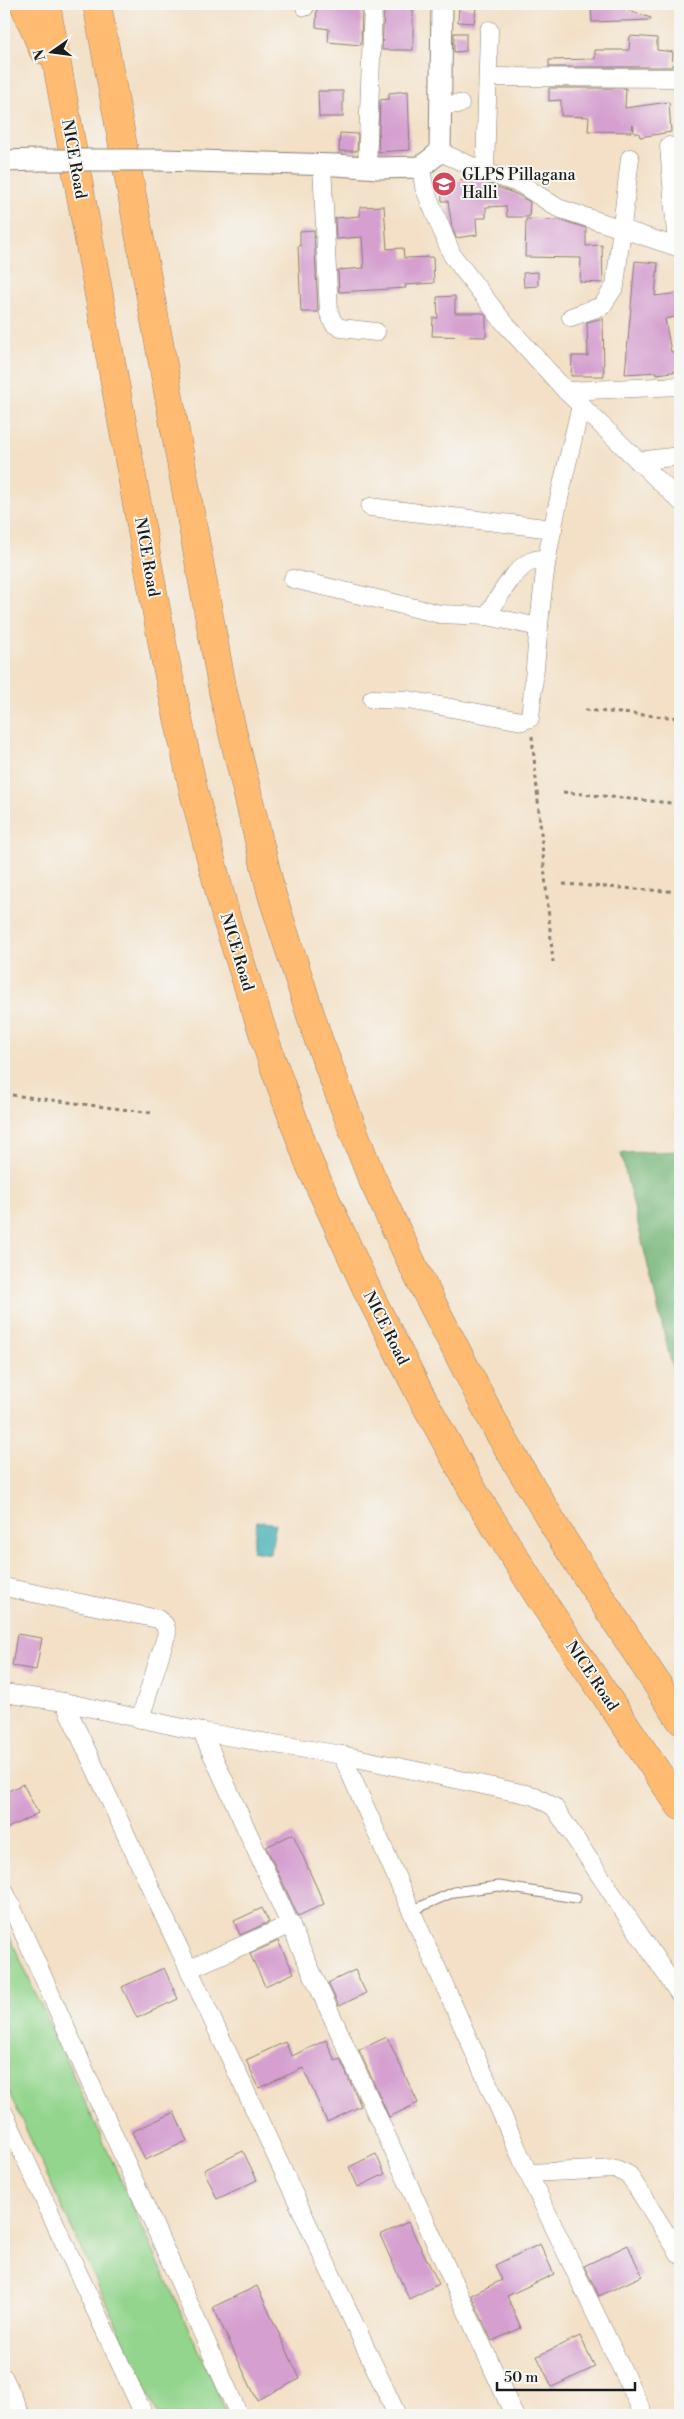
<svg xmlns="http://www.w3.org/2000/svg" width="684" height="2419" viewBox="0 0 684 2419" font-family="'Libre Bodoni',serif">
<style>
.green{fill:#93d58d;stroke:#587854}
.forest{fill:#76b678;stroke:#49694a}
.water{fill:#3cadb4;stroke:#2c6468}
.building{fill:#d5a0d0}
.lines{fill:none;stroke-linecap:round;stroke-linejoin:round}
.service-casing{stroke:#887e71;stroke-width:11}
.minor-casing{stroke:#887e71;stroke-width:19}
.tertiary-casing{stroke:#887e71;stroke-width:23}
.motorway-casing{stroke:#887e71;stroke-width:29}
.path{stroke:#887e71;stroke-width:3;stroke-dasharray:4 4;stroke-linecap:butt}
.service{stroke:#fff;stroke-width:9}
.minor{stroke:#fff;stroke-width:18}
.tertiary{stroke:#fff;stroke-width:21}
.motorway{stroke:#ffbb71;stroke-width:28}
.tertiary-bridge-casing{stroke:#887e71;stroke-width:23;stroke-linecap:butt}
.tertiary-bridge{stroke:#fff;stroke-width:21}
.labels{text-anchor:middle;dominant-baseline:central;stroke-width:4;stroke-linejoin:round;paint-order:stroke}
.street-label{font-size:16px;fill:#1c1c1c;stroke:#f6f6f2}
.poi-label{font-size:16px;fill:#1c1c1c;stroke:#f6f6f2;text-anchor:start}
</style>
<rect width="100%" height="100%" fill="#f6f6f2"/>
<filter id="ink" filterUnits="userSpaceOnUse"><feTurbulence type="fractalNoise" baseFrequency=".02" numOctaves="2"/><feDisplacementMap in="SourceGraphic" scale="10" xChannelSelector="R" yChannelSelector="G"/><feConvolveMatrix kernelMatrix="1 2 1 2 8 2 1 2 1" color-interpolation-filters="sRGB"/></filter>
<filter id="wash" filterUnits="userSpaceOnUse"><feTurbulence type="fractalNoise" baseFrequency=".0096" numOctaves="4" result="noise"/><feDisplacementMap in="SourceGraphic" scale="20" xChannelSelector="R" yChannelSelector="G"/><feGaussianBlur stdDeviation="1.12" result="paint"/><feColorMatrix in="noise" values="0 0 0 0 0 0 0 0 0 0 0 0 0 0 0 0 0 1.4 0 .05"/><feComposite in="paint" operator="in"/></filter>
<g filter="url(#wash)">
<rect width="100%" height="100%" fill="#f3e0c6"/>
<!-- green -->
<polygon class="green" points="4,1924 228,2415 158,2415 4,2082"/>
<!-- forest -->
<polygon class="forest" points="680,1151 680,1400 621,1153"/>
<!-- water -->
<polygon class="water" points="257,1521 276,1524 270,1554 252,1551"/>
<g id="blocks">
<!-- building -->
<g class="building">
<polygon points="317,4 362,6 361,45 328,42 329,29 316,27"/>
<polygon points="413,6 413,50 382,50 384,8"/>
<polygon points="459,7 476,8 474,23 458,22"/>
<polygon points="591,7 616,7 651,18 651,20 592,22"/>
<polygon points="454,33 466,33 466,51 454,52"/>
<polygon points="630,36 657,38 657,50 673,52 672,67 549,67 549,60 595,59 595,50 629,50"/>
<polygon points="549,88 626,88 625,108 669,102 671,132 640,137 639,133 634,133 633,125 631,132 588,131 589,117 561,116 561,100 549,101"/>
<polygon points="318,91 343,91 343,117 319,117"/>
<polygon points="408,91 410,150 378,152 380,100 389,99 389,93"/>
<polygon points="340,133 358,134 357,151 339,151"/>
<polygon points="478,180 516,194 530,202 529,217 507,217 506,206 486,207 486,218 476,218 477,235 456,238 452,227 448,201 442,201 441,181"/>
<polygon points="384,206 387,249 403,248 404,258 433,257 434,283 405,285 406,288 339,292 338,270 364,268 362,237 336,239 335,218 360,216 360,207"/>
<polygon points="526,219 561,220 586,228 586,246 602,245 603,283 580,282 581,258 525,257"/>
<polygon points="314,230 318,312 301,312 298,246 300,246 300,231"/>
<polygon points="635,261 658,263 655,296 680,293 680,316 665,319 671,352 680,351 680,371 657,374 657,372 625,374"/>
<polygon points="538,272 538,286 524,287 523,273"/>
<polygon points="455,296 455,313 483,313 486,316 486,337 432,336 433,318 438,318 437,297"/>
<polygon points="603,318 604,376 571,376 572,356 588,356 587,322"/>
<polygon points="17,1634 42,1638 36,1670 12,1666"/>
<polygon points="23,1784 38,1813 4,1830 4,1793"/>
<polygon points="293,1834 324,1904 298,1916 266,1847"/>
<polygon points="262,1908 269,1922 240,1935 234,1921"/>
<polygon points="278,1941 294,1973 265,1986 250,1954"/>
<polygon points="164,1968 178,1999 137,2018 122,1987"/>
<polygon points="355,1970 366,1993 339,2006 328,1983"/>
<polygon points="387,2037 418,2103 389,2117 359,2050"/>
<polygon points="326,2040 335,2061 340,2059 361,2106 327,2122 303,2068 259,2088 246,2060 285,2042 292,2056"/>
<polygon points="174,2112 187,2141 145,2160 132,2132"/>
<polygon points="243,2151 257,2180 217,2199 204,2170"/>
<polygon points="376,2154 385,2174 358,2187 349,2167"/>
<polygon points="408,2222 439,2284 409,2299 380,2235"/>
<polygon points="540,2244 554,2274 507,2296 521,2328 492,2341 471,2295 502,2280 495,2265"/>
<polygon points="628,2245 642,2276 599,2296 584,2266"/>
<polygon points="257,2286 300,2379 257,2400 213,2307"/>
<polygon points="580,2336 595,2367 552,2387 537,2356"/>
</g>
</g>
</g>
<g filter="url(#ink)">
<use href="#blocks" fill-opacity="0" stroke="#887e71" stroke-width="1"/>
<g class="lines">
<defs>
<polyline id="service" points="411,1911 454,1892 499,1886 576,1898"/>
<g id="minor">
<polyline points="305,7 305,4"/>
<polyline points="488,77 680,78"/>
<polyline points="440,105 460,104"/>
<polyline points="669,146 677,247"/>
<polyline points="440,152 485,172 521,184 558,208 680,248"/>
<polyline points="322,164 329,313 334,324 341,328 376,332"/>
<polyline points="367,167 373,4"/>
<polyline points="421,167 424,187 452,255 502,320 566,391 680,501"/>
<polyline points="485,172 489,30"/>
<polyline points="571,317 602,306 615,286 630,158"/>
<polyline points="566,391 680,386"/>
<polyline points="638,461 680,456"/>
<polyline points="370,507 553,529"/>
<polyline points="293,579 440,614 487,616 539,627"/>
<path d="M 487,616 C 497,600 514,568 532,561 C 536,559 543,559 547,558"/>
<path d="M 372,699 L 408,700 L 522,721 L 530,718 C 536,664 539,611 547,558 C 556,506 569,456 581,405"/>
<polyline points="4,1587 158,1619 165,1625 167,1633 140,1719"/>
<polyline points="4,1693 64,1702 202,1732 342,1755 535,1796 554,1807 680,1995"/>
<polyline points="64,1702 397,2415"/>
<polyline points="202,1732 514,2415"/>
<polyline points="342,1755 528,2173 644,2415"/>
<polyline points="4,1890 239,2415"/>
<polyline points="189,1969 291,1924"/>
<polyline points="4,2113 144,2415"/>
<polyline points="528,2173 616,2169 629,2175 680,2255"/>
<polyline points="4,2378 21,2415"/>
</g>
<g id="tertiary">
<polyline points="162,160 336,165 379,168 421,167 440,152 442,4"/>
<polyline points="4,161 38,160"/>
</g>
<g id="motorway">
<polyline points="24,4 43,50"/>
<polyline points="46,4 165,658 194,793 226,917 271,1058 310,1165 369,1294 421,1396 475,1494 542,1601 680,1806"/>
<polyline points="97,4 223,692 272,895 319,1041 370,1174 417,1274 498,1431 563,1540 680,1719"/>
</g>
</defs>
<!-- service casing -->
<use href="#service" class="service-casing"/>
<!-- minor casing -->
<use href="#minor" class="minor-casing"/>
<!-- tertiary casing -->
<use href="#tertiary" class="tertiary-casing"/>
<!-- motorway casing -->
<use href="#motorway" class="motorway-casing"/>
<!-- path -->
<g class="path">
<polyline points="585,710 680,718"/>
<polyline points="532,736 553,962"/>
<polyline points="563,792 680,804"/>
<polyline points="563,884 680,892"/>
<polyline points="4,1094 153,1113"/>
</g>
<!-- service -->
<use href="#service" class="service"/>
<!-- minor -->
<use href="#minor" class="minor"/>
<!-- tertiary -->
<use href="#tertiary" class="tertiary"/>
<!-- motorway -->
<use href="#motorway" class="motorway"/>
<defs>
<polyline id="tertiary-bridge" points="38,160 162,160"/>
</defs>
<!-- tertiary-bridge casing -->
<use href="#tertiary-bridge" class="tertiary-bridge-casing"/>
<!-- tertiary-bridge -->
<use href="#tertiary-bridge" class="tertiary-bridge"/>
</g>
</g>
<!-- icons -->
<defs>
<symbol id="school-disc" viewBox="-11 -11 22 22"><circle r="9.5" fill="#d1495b" stroke="#f6f6f2"/><path d="M0-5L7-2L0 1L-7-2ZM-4 1L0 2.5L4 1V4Q0 6-4 4Z" fill="#fff"/></symbol>
</defs>
<g fill-rule="evenodd">
<use href="#school-disc" x="430" y="170" width="28" height="28"/>
</g>
<g class="labels">
<!-- street labels -->
<g class="street-label">
<text transform="translate(74 159) rotate(80)">NICE Road</text>
<text transform="translate(147 557) rotate(80)">NICE Road</text>
<text transform="translate(237 952) rotate(73)">NICE Road</text>
<text transform="translate(386 1328) rotate(63)">NICE Road</text>
<text transform="translate(592 1676) rotate(56)">NICE Road</text>
</g>
<!-- poi labels -->
<g class="poi-label">
<text x="462" y="175">GLPS Pillagana<tspan x="462" dy="18">Halli</tspan></text>
</g>
</g>
<!-- margin -->
<rect width="684" height="2419" fill="none" stroke="#f6f6f2" stroke-width="20"/>
<!-- north arrow -->
<g transform="translate(52 52) rotate(256)" stroke="#f6f6f2" stroke-width="4" paint-order="stroke">
<path d="M0-4L9 19L0 12L-9 19Z" fill="#1c1c1c"/>
<text y="-8" font-size="14" font-weight="bold" text-anchor="middle" fill="#1c1c1c">N</text>
</g>
<!-- scale -->
<path d="M497 2382v8h138v-8" fill="none" stroke="#1c1c1c" stroke-width="2.5"/>
<text x="504" y="2382" font-size="15" fill="#1c1c1c" stroke="#f6f6f2" stroke-width="4" paint-order="stroke">50 m</text>
</svg>
